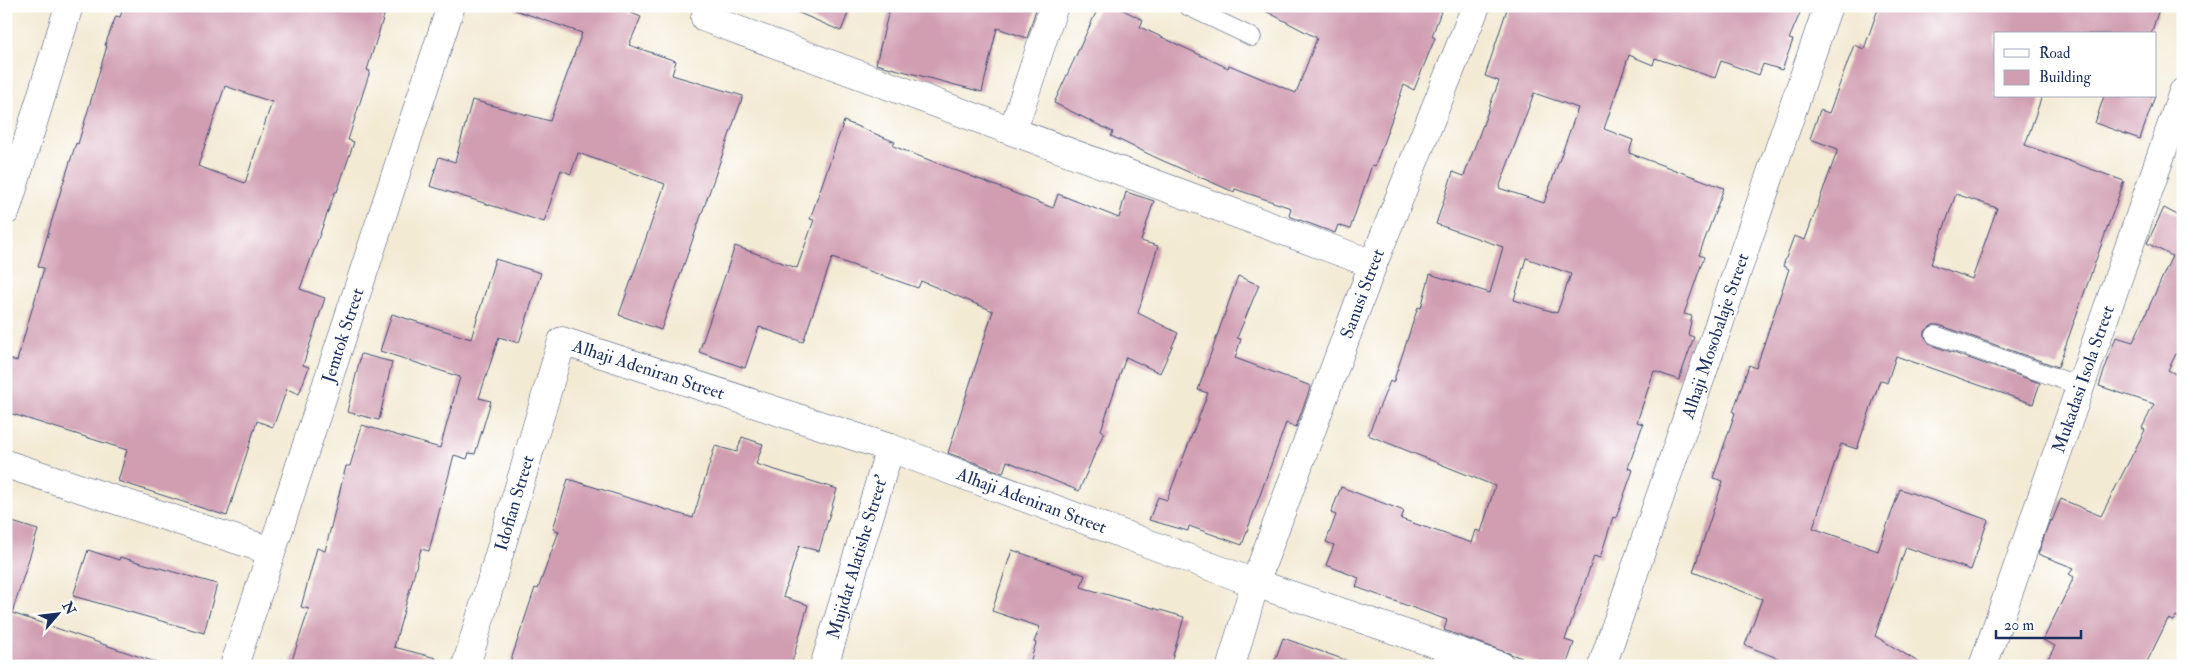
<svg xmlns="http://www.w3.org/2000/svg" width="2189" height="672" viewBox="0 0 2189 672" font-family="'IM FELL Double Pica',serif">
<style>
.building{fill:#d09db1;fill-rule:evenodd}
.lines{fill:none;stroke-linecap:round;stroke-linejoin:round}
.service-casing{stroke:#3b4b70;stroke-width:19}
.minor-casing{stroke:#3b4b70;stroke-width:29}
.service{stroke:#fff;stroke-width:18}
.minor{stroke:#fff;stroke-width:28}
.labels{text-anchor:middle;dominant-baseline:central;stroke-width:5;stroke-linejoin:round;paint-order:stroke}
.street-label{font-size:18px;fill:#1b2f5e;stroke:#fff}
</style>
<rect width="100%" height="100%" fill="#fff"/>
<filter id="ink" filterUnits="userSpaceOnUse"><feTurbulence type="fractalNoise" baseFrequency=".02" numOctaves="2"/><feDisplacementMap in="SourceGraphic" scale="10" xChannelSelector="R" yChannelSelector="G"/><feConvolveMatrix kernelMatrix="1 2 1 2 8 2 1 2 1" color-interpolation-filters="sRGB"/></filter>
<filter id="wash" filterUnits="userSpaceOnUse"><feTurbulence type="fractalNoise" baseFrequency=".0096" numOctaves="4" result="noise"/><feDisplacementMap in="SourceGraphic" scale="20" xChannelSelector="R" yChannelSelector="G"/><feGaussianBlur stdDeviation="1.12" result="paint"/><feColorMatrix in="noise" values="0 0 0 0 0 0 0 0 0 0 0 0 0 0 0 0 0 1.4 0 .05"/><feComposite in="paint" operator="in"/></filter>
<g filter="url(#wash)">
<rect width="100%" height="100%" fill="#f3ead4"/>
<g id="blocks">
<!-- building -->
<g class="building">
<path d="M 124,6 L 387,6 L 367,70 L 370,71 L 348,140 L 354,142 L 337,192 L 335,192 L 300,289 L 325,298 L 303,365 L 309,367 L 299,394 L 287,389 L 273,427 L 257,421 L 227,516 L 118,481 L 127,450 L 6,412 L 6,358 L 17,361 L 44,268 L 38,267 L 61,190 L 76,143 L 78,144 L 107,46 L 105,45 L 116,16 L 120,17 ZM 225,86 L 272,102 L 245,183 L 198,166 Z"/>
<polygon points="516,6 614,6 641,17 629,45 676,61 672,75 743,96 661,330 619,315 665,184 578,153 571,174 561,170 544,222 430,186 439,157 455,162 472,100 550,121 582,33 515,10"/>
<polygon points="783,6 851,6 841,31"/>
<polygon points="890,6 1037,6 1027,38 997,28 982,92 876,64"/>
<polygon points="1099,6 1115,6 1143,20 1140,27 1228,68 1229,65 1296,93 1317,38 1256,6 1443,6 1432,36 1435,38 1414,90 1404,85 1375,166 1372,165 1350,229 1338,225 1335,233 1289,216 1291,208 1235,189 1234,192 1159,159 1111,136 1113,132 1054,103"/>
<path d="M 1508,6 L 1803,6 L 1789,39 L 1793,40 L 1782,70 L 1763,64 L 1759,75 L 1721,61 L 1715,78 L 1655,58 L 1653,65 L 1629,55 L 1604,129 L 1633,140 L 1629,153 L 1724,188 L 1699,255 L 1704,257 L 1684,314 L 1692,316 L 1688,335 L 1694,337 L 1679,380 L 1654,371 L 1637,422 L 1643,424 L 1628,468 L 1633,470 L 1616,518 L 1613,517 L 1600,558 L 1594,556 L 1565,640 L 1574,643 L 1566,666 L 1544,666 L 1444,630 L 1447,620 L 1356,587 L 1359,578 L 1326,565 L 1334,545 L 1326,542 L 1336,515 L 1331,513 L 1341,487 L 1404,511 L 1401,519 L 1472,543 L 1476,530 L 1481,532 L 1495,486 L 1368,435 L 1390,381 L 1393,383 L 1418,307 L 1421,308 L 1430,274 L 1490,293 L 1503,247 L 1436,224 L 1453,172 L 1464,176 L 1499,81 L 1485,76 ZM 1534,93 L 1578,108 L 1544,203 L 1499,188 ZM 1526,258 L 1571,274 L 1557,313 L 1514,300 Z"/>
<path d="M 1879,6 L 2160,6 L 2151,34 L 1995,34 L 1995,96 L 2042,96 L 2025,145 L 2124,181 L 2058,367 L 1939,325 L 1933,325 L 1925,331 L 1925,337 L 1931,345 L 2040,383 L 2033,404 L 1896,356 L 1887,383 L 1880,380 L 1857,449 L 1841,444 L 1813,528 L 1878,551 L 1900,489 L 1988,520 L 1971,570 L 1906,547 L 1875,636 L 1925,666 L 1780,666 L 1782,660 L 1745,645 L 1762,599 L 1693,572 L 1723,481 L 1713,478 L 1735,413 L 1733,412 L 1749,365 L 1756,368 L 1789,269 L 1783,266 L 1794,236 L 1805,240 L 1838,149 L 1810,139 L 1820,110 L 1829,113 L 1854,45 L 1864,49 ZM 1956,194 L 1997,208 L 1972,279 L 1931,264 Z"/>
<polygon points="2104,96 2155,96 2140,139 2095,123"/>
<polygon points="844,121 895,142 893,146 1053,208 1058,194 1119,218 1126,192 1154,201 1141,241 1158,246 1138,313 1178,333 1160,373 1126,357 1101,430 1104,432 1079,491 1007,461 1003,473 948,453 993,311 921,281 918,288 832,258 803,342 759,327 745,368 699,352 735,246 797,268 814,220 810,219"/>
<polygon points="2164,208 2183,218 2183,340 2168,370 2183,378 2183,620 2176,616 2173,621 2168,619 2145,666 2044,666 2055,646 2043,640 2074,577 2069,574 2074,568 2038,554 2050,520 2052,521 2061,499 2101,516 2145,430 2142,428 2154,404 2099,386 2116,337 2133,342 2172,256 2147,243"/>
<polygon points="495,259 541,273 519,343 499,337 479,398 491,401 475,454 469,453 467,459 454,455 429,551 421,549 394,647 436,658 435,666 290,666 309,609 301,607 317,548 325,551 346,466 350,466 362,425 440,448 460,377 380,351 392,314 471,339"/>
<polygon points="1238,276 1259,285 1237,338 1241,339 1235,358 1311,386 1296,427 1286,423 1242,545 1189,526 1188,531 1149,520 1158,497 1167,500 1208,393 1198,390"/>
<polygon points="361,354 392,362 379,420 347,412"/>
<polygon points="742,437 763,444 756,464 837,489 819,551 799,546 783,597 808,605 791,666 509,666 535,588 538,589 559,531 553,529 568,479 693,518 715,446 737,452"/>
<polygon points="6,520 38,530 12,613 155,662 154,666 6,666"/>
<polygon points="88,550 119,560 120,557 217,584 204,633 73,596"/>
<polygon points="1012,550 1085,575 1081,587 1184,617 1170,666 1029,666 1036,643 1034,642 1040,627 992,611"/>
<polygon points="1283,638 1351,662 1351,666 1273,666"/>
</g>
</g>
</g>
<g filter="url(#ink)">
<use href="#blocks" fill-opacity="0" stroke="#3b4b70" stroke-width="1"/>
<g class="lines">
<defs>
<g id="service">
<polyline points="1187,6 1252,37"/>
<polyline points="1935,335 2080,386"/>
</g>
<g id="minor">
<polyline points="705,18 1373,264"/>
<polyline points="1013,130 1054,6"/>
<polyline points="6,211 69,6"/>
<polyline points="6,464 271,551"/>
<path id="s1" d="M 234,666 L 451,6"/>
<path id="s2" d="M 466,666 L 562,341 L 890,448 L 1255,583 L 1501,666"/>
<path id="s3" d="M 824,666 L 890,448"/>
<path id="s4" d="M 1231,666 L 1255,583 L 1373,264 L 1476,6"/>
<path id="s5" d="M 1602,666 L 1828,6"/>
<path id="s6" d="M 1983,666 L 2183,92"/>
</g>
</defs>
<!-- service casing -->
<use href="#service" class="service-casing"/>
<!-- minor casing -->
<use href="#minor" class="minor-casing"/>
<!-- service -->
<use href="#service" class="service"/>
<!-- minor -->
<use href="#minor" class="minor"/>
</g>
</g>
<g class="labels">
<!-- street labels -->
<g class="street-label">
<text stroke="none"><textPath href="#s4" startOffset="395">Sanusi Street</textPath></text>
<text stroke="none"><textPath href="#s1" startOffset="348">Jemtok Street</textPath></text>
<text stroke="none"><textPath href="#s5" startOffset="349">Alhaji Mosobalaje Street</textPath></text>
<text stroke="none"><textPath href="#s2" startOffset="430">Alhaji Adeniran Street</textPath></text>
<text stroke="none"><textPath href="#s6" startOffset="304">Mukadasi Isola Street</textPath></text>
<text stroke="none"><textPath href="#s2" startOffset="835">Alhaji Adeniran Street</textPath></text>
<text stroke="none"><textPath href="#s2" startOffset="170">Idofian Street</textPath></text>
<text stroke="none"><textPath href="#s3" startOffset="114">Mujidat Alatishe Street'</textPath></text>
</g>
</g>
<!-- margin -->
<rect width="2189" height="672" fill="none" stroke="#fff" stroke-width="25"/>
<!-- legend -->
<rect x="1994" y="32" width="162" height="65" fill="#ffffff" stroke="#a4acbf"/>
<rect x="2004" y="49" width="25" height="8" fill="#ffffff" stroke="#a4acbf"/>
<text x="2039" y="58" font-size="15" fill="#1b2f5e">Road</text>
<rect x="2004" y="70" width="25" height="15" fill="#d09db1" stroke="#a4acbf"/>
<text x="2039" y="82" font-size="15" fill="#1b2f5e">Building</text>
<!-- north arrow -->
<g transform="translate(58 614) rotate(62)" stroke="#ffffff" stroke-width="4" paint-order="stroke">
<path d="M0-4L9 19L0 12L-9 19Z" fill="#1b2f5e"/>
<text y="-8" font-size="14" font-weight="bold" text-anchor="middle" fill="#1b2f5e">N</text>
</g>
<!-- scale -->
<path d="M1996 630v8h85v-8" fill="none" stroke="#1b2f5e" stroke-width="2.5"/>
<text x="2004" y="630" font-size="15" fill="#1b2f5e" stroke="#ffffff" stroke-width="4" paint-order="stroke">20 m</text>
</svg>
